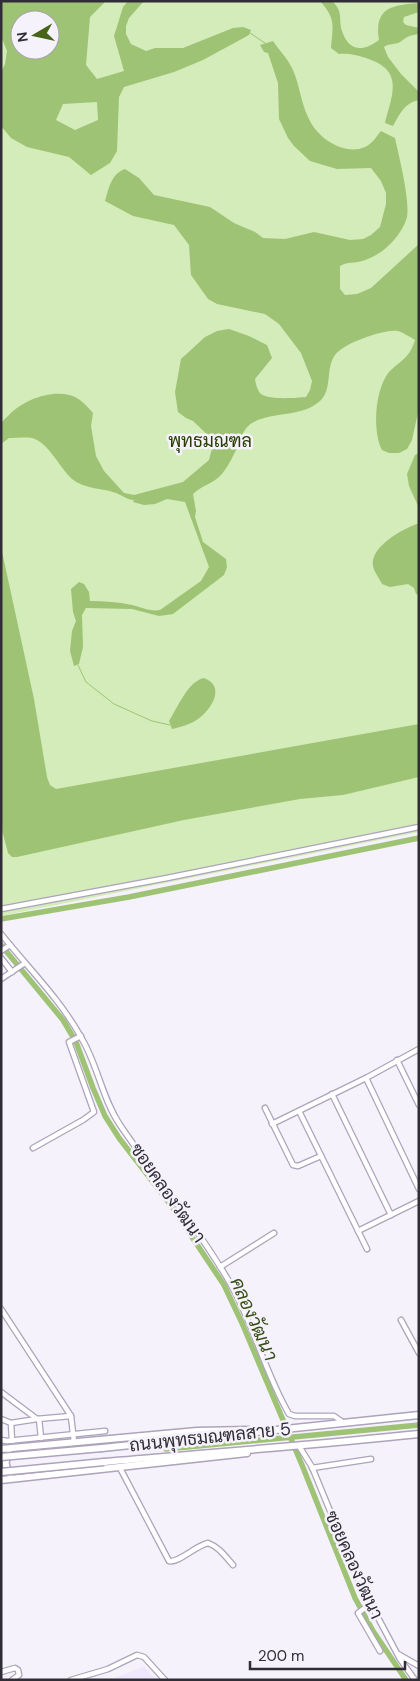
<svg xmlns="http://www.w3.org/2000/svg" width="420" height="1681" viewBox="0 0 420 1681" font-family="'DM Sans',Sarabun,sans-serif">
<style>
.built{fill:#efe7fc}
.green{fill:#d3ecb9;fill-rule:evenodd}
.water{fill:#9fc375;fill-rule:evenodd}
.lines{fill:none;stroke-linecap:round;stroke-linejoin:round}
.stream{stroke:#9fc375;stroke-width:1}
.canal{stroke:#9fc375;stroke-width:5.5}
.street-casing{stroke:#ada3bb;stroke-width:7}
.secondary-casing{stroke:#ada3bb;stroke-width:9}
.street{stroke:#fff;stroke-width:4.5}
.secondary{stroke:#fff;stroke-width:6}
.secondary-bridge-casing{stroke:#ada3bb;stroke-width:9;stroke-linecap:butt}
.secondary-bridge{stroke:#fff;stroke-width:6}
.labels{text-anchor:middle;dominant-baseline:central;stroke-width:5;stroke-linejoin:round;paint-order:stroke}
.park-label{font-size:18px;fill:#283d02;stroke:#f6f2fc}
.street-label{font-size:18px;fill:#312d37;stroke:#f6f2fc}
.water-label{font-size:19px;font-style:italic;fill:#394f18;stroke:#f6f2fc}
</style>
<rect width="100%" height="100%" fill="#f6f2fc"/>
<!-- built -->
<polygon class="built" points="144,1666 156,1680 110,1680"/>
<!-- green -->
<path class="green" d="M 1,1 L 419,1 L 419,832 L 1,916 ZM 20,20 L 50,20 L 50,50 L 20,50 Z"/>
<!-- water -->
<g class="water">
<path d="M 1,1 L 106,1 L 90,17 L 86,65 L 97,79 L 124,71 L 114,36 L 123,7 L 128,1 L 144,1 L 129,18 L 126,26 L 126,34 L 131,44 L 146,51 L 155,48 L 183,48 L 233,28 L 243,27 L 251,30 L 249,35 L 203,60 L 174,72 L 124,87 L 119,97 L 117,151 L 110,163 L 91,175 L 69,157 L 27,147 L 11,138 L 1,126 L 1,72 L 5,64 L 7,51 L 1,36 ZM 20,20 L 50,20 L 50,50 L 20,50 ZM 97,102 L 98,120 L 75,130 L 56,120 L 63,104 Z"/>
<path d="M 320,1 L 332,1 C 344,12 338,18 342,31 C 349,52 363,52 379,40 C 374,8 391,5 419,3 L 419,12 L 404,17 L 403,22 L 406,25 L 419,28 L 419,34 C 407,36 409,36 400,42 C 395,45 389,43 384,47 L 388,57 L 401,74 L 419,92 L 419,100 C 404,103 400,114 393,126 L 385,123 C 393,93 404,70 366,58 C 356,55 349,53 339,54 L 331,48 C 333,25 336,19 320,1 Z"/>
<path d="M 273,41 C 279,50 288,59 293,70 C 300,86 301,105 310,121 C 319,139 345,156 365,147 C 372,144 376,137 381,131 L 395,138 C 399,157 410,199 407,217 C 403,232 389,248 376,255 C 372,257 366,260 362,261 C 353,264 349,261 340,266 L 340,289 L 345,295 L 357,294 L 371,288 L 419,244 L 419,408 L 412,440 L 407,449 L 399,453 L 389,453 L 382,450 C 372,431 375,389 389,372 C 402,359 409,359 415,340 C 410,337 404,333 398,331 C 384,329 344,343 335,355 C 325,369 333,389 320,401 C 301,418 272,411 252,423 C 240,431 240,445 233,456 C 230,463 225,470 221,475 C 214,483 201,486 193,494 L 196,511 L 195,517 L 203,542 L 226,559 L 227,567 L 224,575 L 173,614 L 159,616 L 132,609 L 86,608 L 82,615 L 83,647 L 79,664 L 74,666 L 70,651 L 72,631 L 76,621 L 73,612 L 71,589 L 79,582 L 84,584 L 89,592 L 90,601 C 104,601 118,602 132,605 C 141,607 150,612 160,610 L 201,581 L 209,567 L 185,502 L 167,499 L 155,504 L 144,505 L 133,502 L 134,500 C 127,500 122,495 116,493 C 102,488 84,489 72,479 C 60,468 48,442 32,438 C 25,437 16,438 9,438 L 1,444 C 1,438 0,430 1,424 C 2,421 6,418 9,415 C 22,401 49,390 69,395 C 79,397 86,405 93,413 L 91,426 L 96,456 L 104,471 L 124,493 L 134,495 L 183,482 L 209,460 L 214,441 L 193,421 L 186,418 L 178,412 L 175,392 L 181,359 L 205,337 L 217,331 L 229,329 L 249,336 L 267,345 L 272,358 L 255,379 C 256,384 257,390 261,394 C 269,400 296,398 306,397 L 310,390 L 312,381 L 301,353 L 279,324 L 265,314 L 217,304 L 208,299 L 191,275 L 189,245 L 174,225 L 133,216 L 105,201 C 109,188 111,174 125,169 L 139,178 L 154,195 L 210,207 L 234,223 L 255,232 L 263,238 L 285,239 L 314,232 L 350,240 L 363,239 L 371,235 L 380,227 L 386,204 L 386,193 L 381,181 L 371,168 L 337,169 L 310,161 L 294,146 L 288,138 L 279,119 L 278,83 L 268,53 L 264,52 L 260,45 Z"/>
<polygon points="419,453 419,508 409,486 407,474 415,455"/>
<path d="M 419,523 L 419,595 L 416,594 L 414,588 L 408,584 L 390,587 L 382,584 C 380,579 374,572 373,566 C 370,546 403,529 419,523 Z"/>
<polygon points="1,547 34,699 47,777 50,785 56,789 419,724 419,777 343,795 300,799 184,820 17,857 12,857 8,853 1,826"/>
<path d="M 204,678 C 226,686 212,709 198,719 C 191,724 181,727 172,729 L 169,721 C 178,707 188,681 204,678 Z"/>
</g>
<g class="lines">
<!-- stream -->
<g class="stream">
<polyline points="250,33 265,43"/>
<polyline points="78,665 86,682 114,704 152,721 170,725"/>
</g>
<!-- canal -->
<g class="canal">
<polyline points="1,919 129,897 419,838"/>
<polyline points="1,945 63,1020 76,1042 93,1088 105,1116 119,1138 170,1204 224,1285 242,1323 302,1465 355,1598 373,1631 406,1680"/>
<polyline points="166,1449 419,1425"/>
</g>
<defs>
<g id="street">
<polyline points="1,909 167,878 419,827"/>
<path d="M 1,934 C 29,969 61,1000 82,1039 C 98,1066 102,1098 120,1125 C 156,1178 198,1228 230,1283 C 254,1325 265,1373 289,1414 L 295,1416 L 334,1416 L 344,1423"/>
<polyline points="1,951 10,945"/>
<polyline points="1,958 12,972"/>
<polyline points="1,979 25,963"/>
<polyline points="397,1060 419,1105"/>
<polyline points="366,1078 419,1189"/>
<polyline points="332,1094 391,1215"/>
<polyline points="265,1108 293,1165 298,1166 321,1156"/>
<polyline points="299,1111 367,1249"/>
<polyline points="272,1124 366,1078 419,1049"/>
<polyline points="33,1148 83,1120 94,1112 69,1042 81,1036"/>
<polyline points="358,1231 419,1201"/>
<polyline points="220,1267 274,1233"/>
<polyline points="1,1309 71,1416 74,1442"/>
<polyline points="401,1320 419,1353"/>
<polyline points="1,1392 37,1419 71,1416"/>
<polyline points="1,1419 11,1423 37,1419"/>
<polyline points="39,1419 41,1438"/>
<polyline points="11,1423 12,1441"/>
<polyline points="1,1440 7,1441 105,1431"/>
<polyline points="299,1446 312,1467 360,1584 400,1659 415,1680"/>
<path d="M 120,1468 L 169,1561 C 179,1563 195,1546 208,1543 C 219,1547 225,1556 233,1565"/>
<polyline points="312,1468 371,1459"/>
<polyline points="370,1604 358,1613 380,1651"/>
<polyline points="398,1654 419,1666"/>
<polyline points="1,1672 15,1668 18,1670 19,1675 12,1680"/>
<polyline points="71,1680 108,1669 137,1655 144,1657 165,1680"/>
</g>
<g id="secondary">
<polyline points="102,1448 419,1415"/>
<polyline points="1,1449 197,1431 249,1430"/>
<path d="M 9,1453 C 4,1461 5,1467 10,1474"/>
<path d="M 104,1462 C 209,1453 314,1445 419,1434"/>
<polyline points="1,1480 247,1453"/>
</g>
</defs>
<!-- street casing -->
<use href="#street" class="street-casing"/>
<!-- secondary casing -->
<use href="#secondary" class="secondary-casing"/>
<!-- street -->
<use href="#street" class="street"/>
<!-- secondary -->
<use href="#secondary" class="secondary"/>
<defs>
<g id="secondary-bridge">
<polyline points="1,1457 102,1448"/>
<polyline points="1,1472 104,1462"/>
</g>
</defs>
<!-- secondary-bridge casing -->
<use href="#secondary-bridge" class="secondary-bridge-casing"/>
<!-- secondary-bridge -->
<use href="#secondary-bridge" class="secondary-bridge"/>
</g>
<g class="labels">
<!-- park labels -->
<g class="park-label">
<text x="210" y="441">พุทธมณฑล</text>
</g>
<!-- street labels -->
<g class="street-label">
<text transform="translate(168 1193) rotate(55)">ซอยคลองวัฒนา</text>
<text transform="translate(210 1437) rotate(-6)">ถนนพุทธมณฑลสาย 5</text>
<text transform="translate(354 1565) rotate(66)">ซอยคลองวัฒนา</text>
</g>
<!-- water labels -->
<g class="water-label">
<text transform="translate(254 1319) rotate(66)">คลองวัฒนา</text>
</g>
</g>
<!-- border -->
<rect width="420" height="1681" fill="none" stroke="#312d37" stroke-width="5"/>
<!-- north arrow -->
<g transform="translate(35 35) rotate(261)"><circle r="24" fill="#f6f2fc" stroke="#a7a3ad"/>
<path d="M0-4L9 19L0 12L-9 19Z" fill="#476418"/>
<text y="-8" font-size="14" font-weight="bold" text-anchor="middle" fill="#312d37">N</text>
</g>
<!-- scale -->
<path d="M250 1661v8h155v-8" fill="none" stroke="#312d37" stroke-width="2.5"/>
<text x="258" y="1661" font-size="15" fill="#312d37" stroke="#f6f2fc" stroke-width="4" paint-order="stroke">200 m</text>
</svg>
